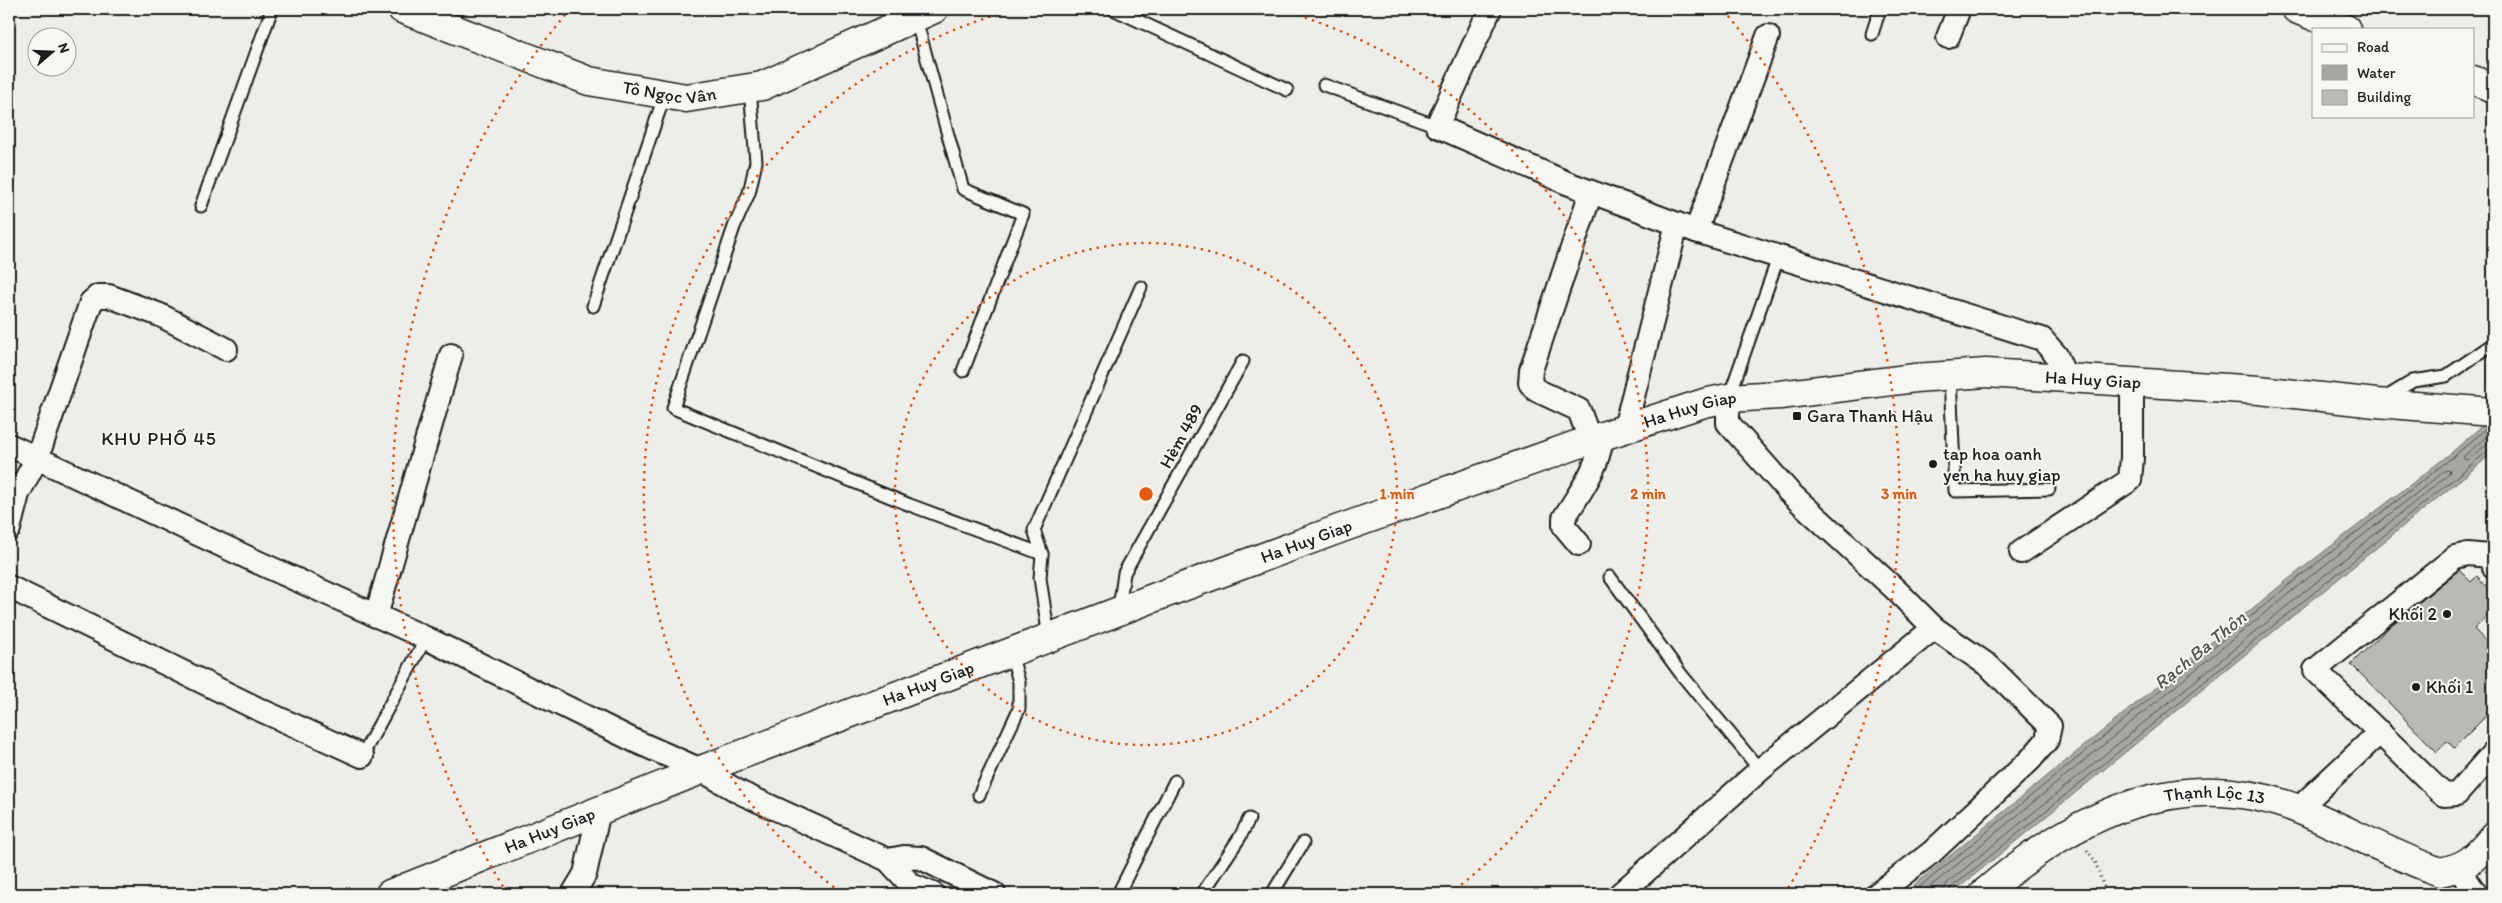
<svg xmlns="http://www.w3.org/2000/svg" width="2502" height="903" viewBox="0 0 2502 903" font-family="Itim,sans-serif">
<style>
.water{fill:#a6a6a3;stroke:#6f6f6d}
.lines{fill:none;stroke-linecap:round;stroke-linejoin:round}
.shore{stroke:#535352;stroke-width:1}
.building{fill:#b9b9b6;stroke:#1c1c1c}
.lane-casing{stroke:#1c1c1c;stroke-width:15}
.street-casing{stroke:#1c1c1c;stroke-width:26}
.secondary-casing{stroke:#1c1c1c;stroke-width:31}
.primary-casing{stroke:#1c1c1c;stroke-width:31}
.path{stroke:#1c1c1c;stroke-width:3;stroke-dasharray:1 4;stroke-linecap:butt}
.lane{stroke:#f6f6f2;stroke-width:11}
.street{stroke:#f6f6f2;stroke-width:22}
.secondary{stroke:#f6f6f2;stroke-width:28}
.primary{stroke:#f6f6f2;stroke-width:28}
.ring{fill:none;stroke:#e8590c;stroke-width:2.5;stroke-dasharray:2.5 5}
.poi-dot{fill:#1c1c1c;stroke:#f6f6f2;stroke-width:2}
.labels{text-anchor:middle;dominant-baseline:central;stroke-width:4;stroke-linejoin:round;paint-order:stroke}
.street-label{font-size:18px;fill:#1c1c1c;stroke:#f6f6f2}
.poi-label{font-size:18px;fill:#1c1c1c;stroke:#f6f6f2;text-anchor:start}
.neighbourhood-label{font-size:19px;letter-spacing:1px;fill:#1c1c1c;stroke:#f6f6f2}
.water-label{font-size:19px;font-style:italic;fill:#535352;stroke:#f6f6f2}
.centre{fill:#e8590c;stroke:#f6f6f2;stroke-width:2.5}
.ring-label{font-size:15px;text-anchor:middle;font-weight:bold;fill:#e8590c;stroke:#f6f6f2;stroke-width:4;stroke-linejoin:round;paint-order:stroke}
</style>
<rect width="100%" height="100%" fill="#edede9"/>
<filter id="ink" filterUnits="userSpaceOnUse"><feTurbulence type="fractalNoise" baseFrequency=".02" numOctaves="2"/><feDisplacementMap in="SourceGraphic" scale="10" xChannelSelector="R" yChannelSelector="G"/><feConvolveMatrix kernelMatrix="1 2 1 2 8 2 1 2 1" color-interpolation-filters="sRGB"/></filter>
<g filter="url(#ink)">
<!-- water -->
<polygon class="water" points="2493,416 2493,453 1951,894 1903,894 2286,581 2451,453"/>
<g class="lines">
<!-- shore -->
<g class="shore">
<polyline points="2493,431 2464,456 2464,459 2467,460 2486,445 2493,443"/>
<polyline points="1911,894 2289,585 2454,456 2488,427"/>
<polyline points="1921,894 2293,590 2446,470 2450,471 2449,474 1947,883 1942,894"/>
<polyline points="1949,894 1951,888 2488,451 2493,450"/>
</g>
</g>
<!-- building -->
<polygon class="building" points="2459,570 2471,582 2477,576 2493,593 2493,611 2474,629 2493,649 2493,709 2454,748 2447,741 2437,752 2351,664 2389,627"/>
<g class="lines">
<defs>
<g id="lane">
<polyline points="1113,9 1287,90"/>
<polyline points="915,16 963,189 1023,214 963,371"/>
<polyline points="1872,34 1880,9"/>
<polyline points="1324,85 1437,126"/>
<polyline points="750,88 756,162 749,193 734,227 673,408 910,505 1042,554"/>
<polyline points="201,206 272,9"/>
<polyline points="593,306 665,94"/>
<polyline points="1950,376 1955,491 2049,489"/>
<polyline points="1729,397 1778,258"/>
<polyline points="2383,399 2413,381 2446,376 2493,344"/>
<polyline points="1610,577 1681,674 1760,770"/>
<polyline points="1119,609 1124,573 1243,361"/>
<polyline points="1049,638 1040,578 1042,554 1034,530 1141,287"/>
<polyline points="362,756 426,638"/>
<polyline points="979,795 1019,709 1019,682 1011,653"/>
<polyline points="1118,894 1175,781"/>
<polyline points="1202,894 1240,837 1249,819"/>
<polyline points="1272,894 1303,843"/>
</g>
<g id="street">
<polyline points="1490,9 1437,126 1567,183 1696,231 2042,339 2056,355 2066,378"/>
<polyline points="1948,37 1959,9"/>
<polyline points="1696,231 1768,36"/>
<polyline points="1728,398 1728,423 1789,492 1896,590 1934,628 1989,666 2050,726 2047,740 2030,760 1932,852 1877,894"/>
<polyline points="1625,428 1677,224"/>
<polyline points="1590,440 1579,410 1536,390 1530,383 1531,370 1591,192"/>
<polyline points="9,445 255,561 426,638 635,741 701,770 741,793 888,860 911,885 933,894"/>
<polyline points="9,529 18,494 37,458 91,302 98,296 109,296 160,315 226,349"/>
<path d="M 1579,544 L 1564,526 L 1564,518 C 1580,492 1599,468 1602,436"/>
<polyline points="2021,552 2130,480 2132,458 2132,382"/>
<polyline points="2493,566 2489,556 2468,554 2455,557 2315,670 2444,795 2457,794 2493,753"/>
<polyline points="9,587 256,708 362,756"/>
<polyline points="376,616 451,355"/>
<polyline points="2298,809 2380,732"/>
<polyline points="888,860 904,857 921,858 994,894"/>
<polyline points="2459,869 2476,894"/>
<polyline points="573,894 585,874 599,811"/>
<polyline points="1620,894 1760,770 1934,628"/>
</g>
<g id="secondary">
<path id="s1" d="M 402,9 L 589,81 L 686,98 L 762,86 L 934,9"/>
<polyline points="2296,9 2346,29"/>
<polyline points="2473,80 2493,88"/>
<path id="s2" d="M 1983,894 C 2072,817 2180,762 2298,809 C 2346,829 2392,855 2440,872 C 2468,867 2476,857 2493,837"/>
</g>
<g id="primary">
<path id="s3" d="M 390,894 L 701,770 L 1161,595 L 1339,529 L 1590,440 L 1704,403 L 1728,398 L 1780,395 L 1915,378 L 1986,373 L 2259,390 L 2376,403 L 2493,412"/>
</g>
</defs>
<!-- lane casing -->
<use href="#lane" class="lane-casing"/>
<!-- street casing -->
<use href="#street" class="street-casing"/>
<!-- secondary casing -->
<use href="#secondary" class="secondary-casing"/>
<!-- primary casing -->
<use href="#primary" class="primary-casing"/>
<!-- path -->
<polyline class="path" points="2087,850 2095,861 2106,894"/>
<!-- lane -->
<use href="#lane" class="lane"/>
<!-- street -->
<use href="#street" class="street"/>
<!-- secondary -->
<use href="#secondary" class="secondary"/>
<!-- primary -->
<use href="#primary" class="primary"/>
</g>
</g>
<!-- distance rings -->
<g class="ring">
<circle cx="1146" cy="494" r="251"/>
<path d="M840 892A502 502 0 0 1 1016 9M1276 9A502 502 0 0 1 1452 892"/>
<path d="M507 893A753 753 0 0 1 569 10M1723 10A753 753 0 0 1 1785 893"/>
</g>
<!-- markers -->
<g class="poi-dot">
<rect x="1792" y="411" width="10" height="10" rx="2.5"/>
<circle cx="1933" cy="464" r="5"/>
<circle cx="2447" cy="614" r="5"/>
<circle cx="2416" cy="687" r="5"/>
</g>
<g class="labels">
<!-- street labels -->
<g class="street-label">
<text stroke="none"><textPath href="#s1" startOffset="282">Tô Ngọc Vân</textPath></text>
<text stroke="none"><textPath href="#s3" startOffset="1794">Ha Huy Giap</textPath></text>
<text stroke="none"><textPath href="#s3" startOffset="1388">Ha Huy Giap</textPath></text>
<text transform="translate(1181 436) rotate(-61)">Hèm 489</text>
<text stroke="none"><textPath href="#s3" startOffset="982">Ha Huy Giap</textPath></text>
<text stroke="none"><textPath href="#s3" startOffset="578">Ha Huy Giap</textPath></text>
<text stroke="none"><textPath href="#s2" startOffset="259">Thạnh Lộc 13</textPath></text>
<text stroke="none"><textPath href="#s3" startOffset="172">Ha Huy Giap</textPath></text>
</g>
<!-- poi labels -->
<g class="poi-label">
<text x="1807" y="416">Gara Thanh Hậu</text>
<text x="1943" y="454">tap hoa oanh<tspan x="1943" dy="21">yen ha huy giap</tspan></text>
<text x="2437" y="614" text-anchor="end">Khối 2</text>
<text x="2426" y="687">Khối 1</text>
</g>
<!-- neighbourhood labels -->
<g class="neighbourhood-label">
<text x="159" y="438">KHU PHỐ 45</text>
</g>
<!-- water labels -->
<g class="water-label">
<text transform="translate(2200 650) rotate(-39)">Rạch Ba Thôn</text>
</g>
</g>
<circle cx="1146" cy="494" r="8" class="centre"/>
<g class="ring-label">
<text x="1397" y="499">1 min</text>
<text x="1648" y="499">2 min</text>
<text x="1899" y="499">3 min</text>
</g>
<!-- margin -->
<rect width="2502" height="903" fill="none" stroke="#f6f6f2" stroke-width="30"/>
<rect x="15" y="15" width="2472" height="873" fill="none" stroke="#1c1c1c" stroke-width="2" filter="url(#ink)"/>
<!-- legend -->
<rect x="2312" y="28" width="162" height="90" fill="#f6f6f2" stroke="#9f9f9c"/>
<rect x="2322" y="44" width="25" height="8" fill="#f6f6f2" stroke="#9f9f9c"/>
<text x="2357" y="52" font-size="15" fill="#1c1c1c">Road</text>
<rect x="2322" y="65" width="25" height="15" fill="#a6a6a3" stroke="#9f9f9c"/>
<text x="2357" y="78" font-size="15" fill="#1c1c1c">Water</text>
<rect x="2322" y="90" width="25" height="15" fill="#b9b9b6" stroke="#9f9f9c"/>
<text x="2357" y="102" font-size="15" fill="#1c1c1c">Building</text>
<!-- north arrow -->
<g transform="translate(52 52) rotate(71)"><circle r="24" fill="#f6f6f2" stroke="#9f9f9c"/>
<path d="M0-4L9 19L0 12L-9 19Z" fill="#1c1c1c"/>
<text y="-8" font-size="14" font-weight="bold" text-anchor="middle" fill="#1c1c1c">N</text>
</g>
</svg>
